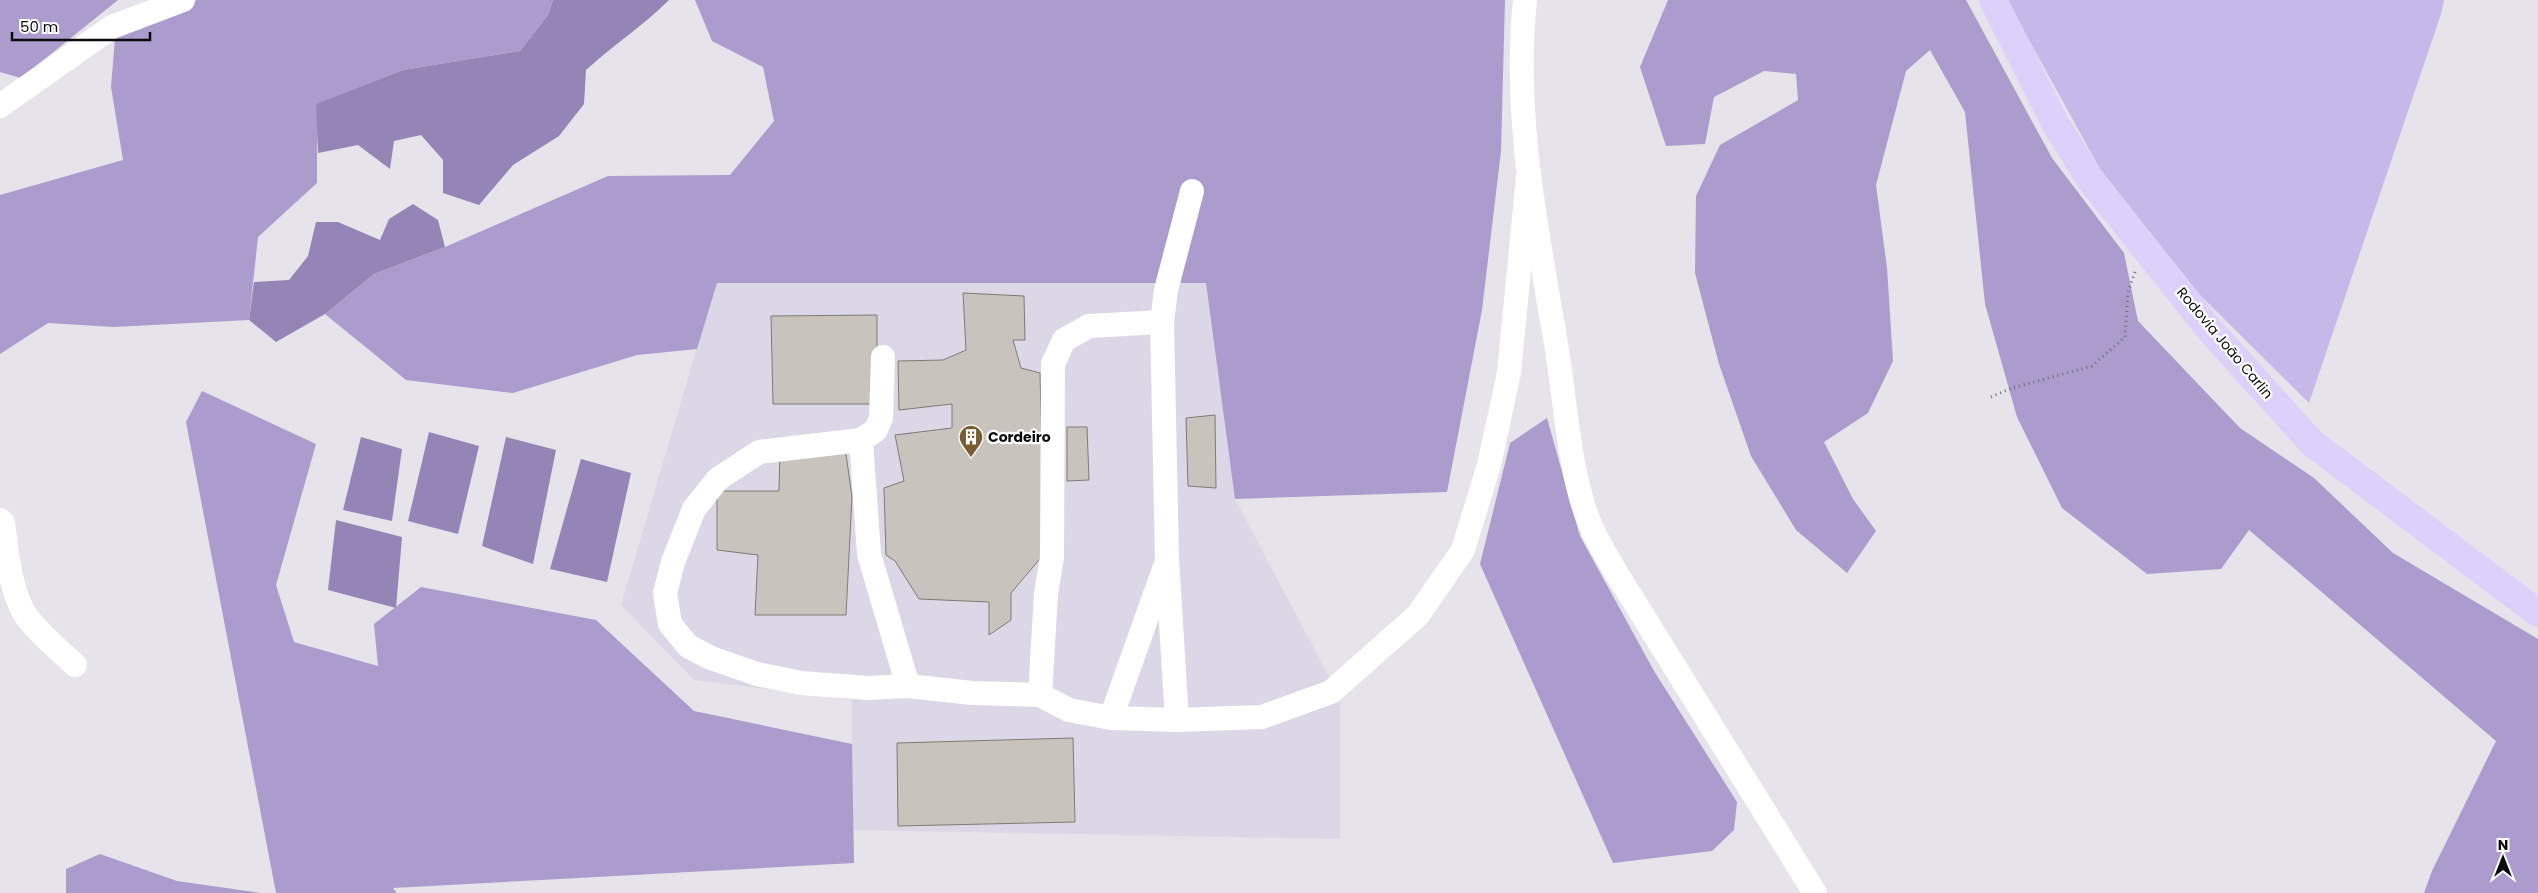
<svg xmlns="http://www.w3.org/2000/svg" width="2538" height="893" viewBox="0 0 2538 893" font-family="Poppins,sans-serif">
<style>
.built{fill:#dbd7e6}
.green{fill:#c7b8ea}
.forest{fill:#ab9ccd}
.water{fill:#9485b6}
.building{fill:#c8c3bc;stroke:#7f7a74}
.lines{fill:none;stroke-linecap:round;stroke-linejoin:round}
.path{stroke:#706f74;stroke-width:3;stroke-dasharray:1 4;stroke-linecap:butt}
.minor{stroke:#fff;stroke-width:24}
.major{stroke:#ddd0fa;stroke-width:28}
.labels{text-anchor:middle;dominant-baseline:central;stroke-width:4.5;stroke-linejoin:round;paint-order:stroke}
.street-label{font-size:14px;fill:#0b0b0d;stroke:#fff}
.poi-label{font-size:14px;font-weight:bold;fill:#0b0b0d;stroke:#fff;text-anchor:start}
</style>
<rect width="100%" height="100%" fill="#e6e3eb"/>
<!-- built -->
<polygon class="built" points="716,283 1207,283 1235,499 1340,698 1340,839 852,830 852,700 694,680 621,605"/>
<!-- green -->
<polygon class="green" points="2007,0 2444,0 2441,14 2309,403 2198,293 2100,169"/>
<!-- forest -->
<g class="forest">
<polygon points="0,0 118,0 21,78 0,72"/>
<polygon points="197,0 553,0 548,15 520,51 403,70 317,104 317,183 258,237 249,320 114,327 48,323 0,354 0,195 123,160 111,87 115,38"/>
<polygon points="695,0 1505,0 1501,151 1482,310 1447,492 1235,499 1206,283 717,283 697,349 637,355 513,393 406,380 325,314 374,274 445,247 608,176 730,175 774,121 763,67 712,41"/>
<polygon points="1668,0 1966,0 2052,158 2124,253 2138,321 2240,428 2314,478 2393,553 2538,639 2538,893 2424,893 2432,871 2496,741 2249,530 2221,569 2147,574 2062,508 2017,417 1985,304 1965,112 1930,50 1906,71 1876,185 1887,268 1893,361 1868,413 1824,442 1853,499 1876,531 1847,573 1796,530 1751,456 1719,364 1695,273 1696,196 1720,145 1798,100 1796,74 1764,71 1714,97 1705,144 1666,146 1640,67"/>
<polygon points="202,391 316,444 276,585 294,642 378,666 374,624 421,587 596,620 694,711 852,744 854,863 393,888 397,893 276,893 186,422"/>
<polygon points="1547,418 1580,536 1654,671 1737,802 1734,830 1712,851 1613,863 1480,564 1510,443"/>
<polygon points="100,854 177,881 261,893 66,893 66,869"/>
</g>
<!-- water -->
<g class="water">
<path d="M 553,0 L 669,0 C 643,26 613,45 586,70 L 584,104 L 559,136 L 513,165 L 479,205 L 443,193 L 443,160 L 421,135 L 394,141 L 390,169 L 358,145 L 318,153 L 316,104 L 403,70 L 520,51 L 548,15 Z"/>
<polygon points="413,204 438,220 445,247 374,274 325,314 276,342 249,320 254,282 289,280 308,256 316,222 338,222 380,240 389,219"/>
<polygon points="429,432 479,446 458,534 408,521"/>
<polygon points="361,437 402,449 392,521 343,510"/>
<polygon points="506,437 556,450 533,564 482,546"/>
<polygon points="581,459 631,473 607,582 550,569"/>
<polygon points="336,520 402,537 396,608 328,590"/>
</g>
<!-- building -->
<g class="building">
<polygon points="963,293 1024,296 1025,340 1013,340 1021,368 1040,373 1044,554 1011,593 1011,620 989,635 989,602 919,599 895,561 886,555 884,488 904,481 895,435 952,428 952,404 899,410 898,361 943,360 966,350"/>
<polygon points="877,315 877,404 773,404 771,316"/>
<polygon points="1215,415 1216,488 1188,486 1186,418"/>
<polygon points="1067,427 1087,427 1089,480 1067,481"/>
<polygon points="845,447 852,497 846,615 755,615 758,555 717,550 717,491 779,491 780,450"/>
<polygon points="1073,738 1075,822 898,826 897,743"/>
</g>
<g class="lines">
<!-- path -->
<polyline class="path" points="1991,397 2012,388 2092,366 2125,337 2128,292 2135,272"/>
<!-- minor -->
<g class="minor">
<path d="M 1525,0 C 1513,114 1536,226 1555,338 C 1566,398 1568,477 1593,531 C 1600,546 1609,560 1617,574 L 1815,893"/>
<polyline points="0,106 112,27 183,0"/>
<polyline points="883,357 881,418 876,430 861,440 869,554 908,686"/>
<polyline points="861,440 759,452 718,479 694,509 673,562 665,593 670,624 688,646 711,658 757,674 801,683 868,688 908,686 972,693 1040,695 1069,710 1111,718 1177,720 1262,717 1331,692 1418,615 1463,550 1489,465 1509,373 1528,177"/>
<path d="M 0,520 L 3,523 C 7,552 9,582 22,609 C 30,626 60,651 75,665"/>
<polyline points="1040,695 1046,594 1052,557 1053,364 1064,340 1089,326 1162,322"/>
<polyline points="1111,718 1164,569"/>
<polyline points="1177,720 1167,559 1162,322 1166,290 1192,191"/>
</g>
<!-- major -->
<polyline class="major" points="1993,0 2056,125 2092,182 2211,331 2312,443 2538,613"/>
</g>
<!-- icons -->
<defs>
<symbol id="building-pin" viewBox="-11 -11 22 30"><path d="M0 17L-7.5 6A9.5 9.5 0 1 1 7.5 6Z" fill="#795d30" stroke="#fff"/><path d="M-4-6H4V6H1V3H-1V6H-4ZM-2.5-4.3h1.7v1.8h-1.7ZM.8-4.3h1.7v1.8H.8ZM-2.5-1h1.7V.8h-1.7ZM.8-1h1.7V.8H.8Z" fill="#fff"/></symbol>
</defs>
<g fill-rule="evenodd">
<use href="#building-pin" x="957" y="423" width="28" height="38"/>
</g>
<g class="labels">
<!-- street labels -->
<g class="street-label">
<text transform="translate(2225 343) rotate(50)">Rodovia João Carlin</text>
</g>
<!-- poi labels -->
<g class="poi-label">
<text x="988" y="437">Cordeiro</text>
</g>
</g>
<!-- north arrow -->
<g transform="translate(2503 858)" stroke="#ffffff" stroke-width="4" paint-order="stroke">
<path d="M0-4L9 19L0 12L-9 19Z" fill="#0b0b0d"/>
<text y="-8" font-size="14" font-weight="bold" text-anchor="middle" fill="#0b0b0d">N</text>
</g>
<!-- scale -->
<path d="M12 32v8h138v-8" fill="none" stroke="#0b0b0d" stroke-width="2.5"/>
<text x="20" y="32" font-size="15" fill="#0b0b0d" stroke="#ffffff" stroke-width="4" paint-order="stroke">50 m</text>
</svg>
